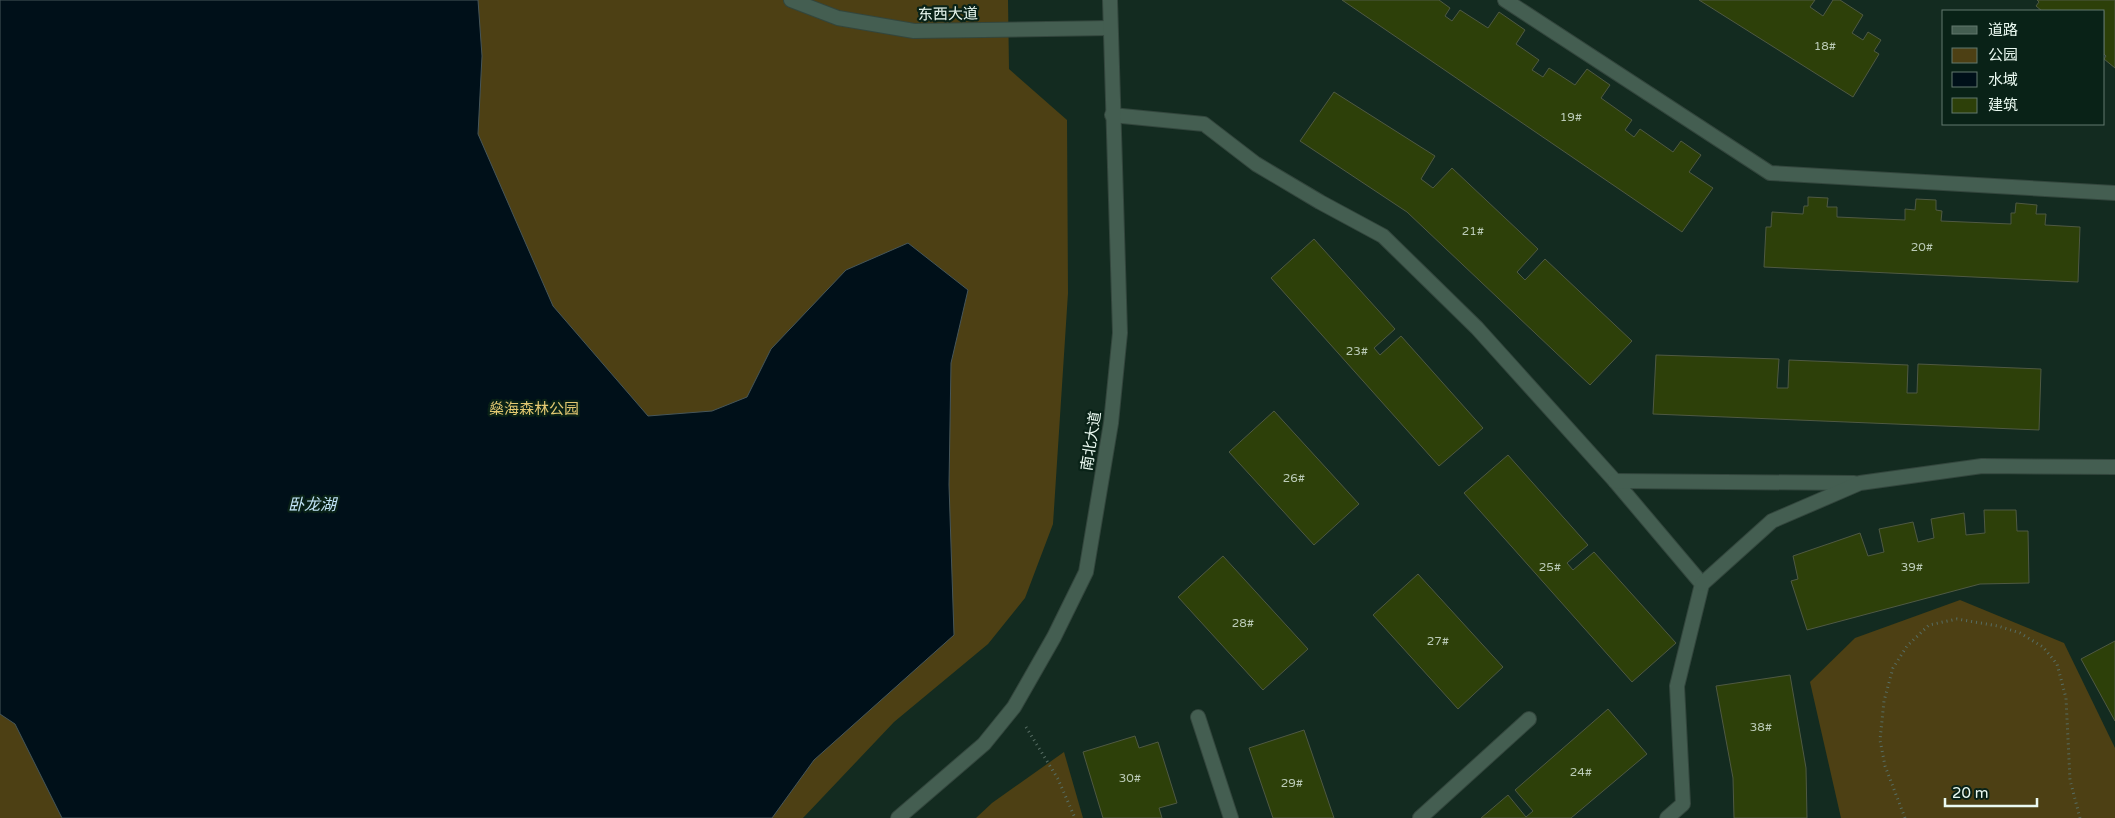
<svg xmlns="http://www.w3.org/2000/svg" width="2115" height="818" viewBox="0 0 2115 818" font-family="'Varela Round','Noto Sans SC',sans-serif">
<style>
.green{fill:#4d4014}
.water{fill:#001019;stroke:#46565a}
.building{fill:#2d4009;stroke:#4f5943}
.lines{fill:none;stroke-linecap:round;stroke-linejoin:round}
.service-casing{stroke:#33463d;stroke-width:16}
.minor-casing{stroke:#33463d;stroke-width:16}
.tertiary-casing{stroke:#33463d;stroke-width:16}
.path{stroke:#576d63;stroke-width:3;stroke-dasharray:1 4;stroke-linecap:butt}
.service{stroke:#445e51;stroke-width:14}
.minor{stroke:#445e51;stroke-width:14}
.tertiary{stroke:#445e51;stroke-width:14}
.labels{text-anchor:middle;dominant-baseline:central;stroke-width:4.5;stroke-linejoin:round;paint-order:stroke}
.number-label{font-size:12px;fill:#bbcbb7}
.street-label{font-size:15px;fill:#eaf9f1;stroke:#092217}
.park-label{font-size:15px;fill:#e2c871;stroke:#092217}
.water-label{font-size:16px;font-style:italic;fill:#c1e3f6;stroke:#092217}
</style>
<rect width="100%" height="100%" fill="#132b20"/>
<!-- green -->
<g class="green">
<polygon points="0,0 1008,0 1009,69 1067,120 1068,293 1053,524 1025,598 988,644 894,722 803,818 0,818"/>
<polygon points="1960,600 2064,643 2115,748 2115,818 1841,818 1810,682 1855,638"/>
<polygon points="1064,752 1083,818 976,818 992,803"/>
</g>
<!-- water -->
<polygon class="water" points="0,0 478,0 482,56 478,134 553,306 648,416 712,411 747,397 771,349 846,270 908,243 968,290 951,363 949,485 954,635 814,760 772,818 62,818 15,724 0,714"/>
<!-- building -->
<g class="building">
<polygon points="1342,0 1439,0 1450,8 1445,16 1452,21 1460,10 1488,28 1499,12 1525,30 1516,44 1539,60 1532,70 1543,77 1549,68 1575,85 1587,69 1610,85 1601,98 1632,120 1625,130 1634,137 1640,129 1673,152 1681,141 1701,155 1689,172 1713,188 1682,232"/>
<polygon points="1699,0 1815,0 1810,7 1823,16 1833,0 1840,0 1863,15 1852,33 1863,40 1868,32 1881,40 1874,51 1879,54 1853,97"/>
<polygon points="2037,0 2115,0 2115,68 2104,59 2106,56 2104,54 2104,11 2042,11 2036,6 2039,2"/>
<polygon points="1334,92 1435,156 1421,179 1433,188 1452,168 1538,249 1517,272 1525,280 1545,259 1632,341 1590,385 1407,212 1300,141"/>
<polygon points="1808,197 1828,198 1827,207 1837,207 1837,217 1905,220 1905,209 1915,210 1916,199 1936,200 1936,210 1942,211 1941,221 2011,224 2011,213 2015,213 2016,203 2037,205 2036,214 2046,214 2045,225 2080,227 2078,282 1764,267 1766,227 1771,227 1772,212 1803,214 1804,206 1808,206"/>
<polygon points="1314,239 1395,329 1374,348 1380,355 1401,336 1483,428 1439,466 1271,278"/>
<polygon points="1656,355 1779,359 1777,388 1788,388 1789,360 1908,365 1907,393 1917,393 1918,364 2041,369 2039,430 1653,414"/>
<polygon points="1274,411 1359,504 1314,545 1229,452"/>
<polygon points="1508,455 1588,545 1567,563 1573,570 1594,552 1676,643 1632,682 1464,493"/>
<polygon points="1984,510 2016,510 2017,531 2028,531 2029,583 1980,584 1807,630 1791,581 1798,579 1793,556 1860,533 1868,556 1884,552 1879,529 1913,522 1918,542 1934,538 1931,519 1964,513 1966,535 1985,533"/>
<polygon points="1223,556 1308,649 1263,690 1178,597"/>
<polygon points="1418,574 1503,667 1458,709 1373,615"/>
<polygon points="2115,641 2115,721 2081,659"/>
<polygon points="1790,675 1806,768 1807,818 1734,818 1733,778 1716,686"/>
<polygon points="1608,709 1647,754 1571,818 1481,818 1508,795 1526,817 1533,811 1515,790"/>
<polygon points="1304,730 1334,818 1273,818 1249,748"/>
<polygon points="1135,736 1139,748 1158,742 1177,803 1159,808 1162,818 1103,818 1083,752"/>
</g>
<g class="lines">
<defs>
<g id="service">
<polyline points="1505,0 1770,173 2115,193"/>
<polyline points="1112,115 1204,124 1256,164 1320,202 1383,236 1477,328 1615,481 1702,584 1677,686 1683,804 1667,818"/>
<polyline points="1615,481 1854,483"/>
<polyline points="1702,584 1772,521 1860,483 1982,466 2115,467"/>
<polyline points="1198,717 1231,818"/>
<polyline points="1420,818 1529,719"/>
</g>
<polyline id="minor" points="791,0 838,18 914,31 1110,28"/>
<polyline id="tertiary" points="898,818 984,744 1014,707 1054,637 1086,572 1111,423 1120,333 1110,0"/>
</defs>
<!-- service casing -->
<use href="#service" class="service-casing"/>
<!-- minor casing -->
<use href="#minor" class="minor-casing"/>
<!-- tertiary casing -->
<use href="#tertiary" class="tertiary-casing"/>
<!-- path -->
<g class="path">
<polyline points="1026,727 1058,779 1075,818"/>
<polyline points="1905,818 1885,766 1880,740 1884,701 1893,668 1907,646 1929,625 1957,619 1998,626 2020,633 2043,647 2057,664 2066,698 2070,780 2080,818"/>
</g>
<!-- service -->
<use href="#service" class="service"/>
<!-- minor -->
<use href="#minor" class="minor"/>
<!-- tertiary -->
<use href="#tertiary" class="tertiary"/>
</g>
<g class="labels">
<!-- number labels -->
<g class="number-label">
<text x="1825" y="46">18#</text>
<text x="1571" y="117">19#</text>
<text x="1473" y="231">21#</text>
<text x="1922" y="247">20#</text>
<text x="1357" y="351">23#</text>
<text x="1294" y="478">26#</text>
<text x="1550" y="567">25#</text>
<text x="1912" y="567">39#</text>
<text x="1243" y="623">28#</text>
<text x="1438" y="641">27#</text>
<text x="1761" y="727">38#</text>
<text x="1581" y="772">24#</text>
<text x="1130" y="778">30#</text>
<text x="1292" y="783">29#</text>
</g>
<!-- street labels -->
<g class="street-label">
<text transform="translate(948 14) rotate(-1)">东西大道</text>
<text transform="translate(1091 441) rotate(-81)">南北大道</text>
</g>
<!-- park labels -->
<g class="park-label">
<text x="534" y="409">燊海森林公园</text>
</g>
<!-- water labels -->
<g class="water-label">
<text x="312" y="505">卧龙湖</text>
</g>
</g>
<!-- legend -->
<rect x="1942" y="10" width="162" height="115" fill="#092217" stroke="#63786e"/>
<rect x="1952" y="26" width="25" height="8" fill="#445e51" stroke="#63786e"/>
<text x="1988" y="35" font-size="15" fill="#eaf9f1">道路</text>
<rect x="1952" y="48" width="25" height="15" fill="#4d4014" stroke="#63786e"/>
<text x="1988" y="60" font-size="15" fill="#eaf9f1">公园</text>
<rect x="1952" y="72" width="25" height="15" fill="#001019" stroke="#63786e"/>
<text x="1988" y="85" font-size="15" fill="#eaf9f1">水域</text>
<rect x="1952" y="98" width="25" height="15" fill="#2d4009" stroke="#63786e"/>
<text x="1988" y="110" font-size="15" fill="#eaf9f1">建筑</text>
<!-- scale -->
<path d="M1945 798v8h92v-8" fill="none" stroke="#eaf9f1" stroke-width="2.5"/>
<text x="1952" y="798" font-size="15" fill="#eaf9f1" stroke="#092217" stroke-width="4" paint-order="stroke">20 m</text>
</svg>
